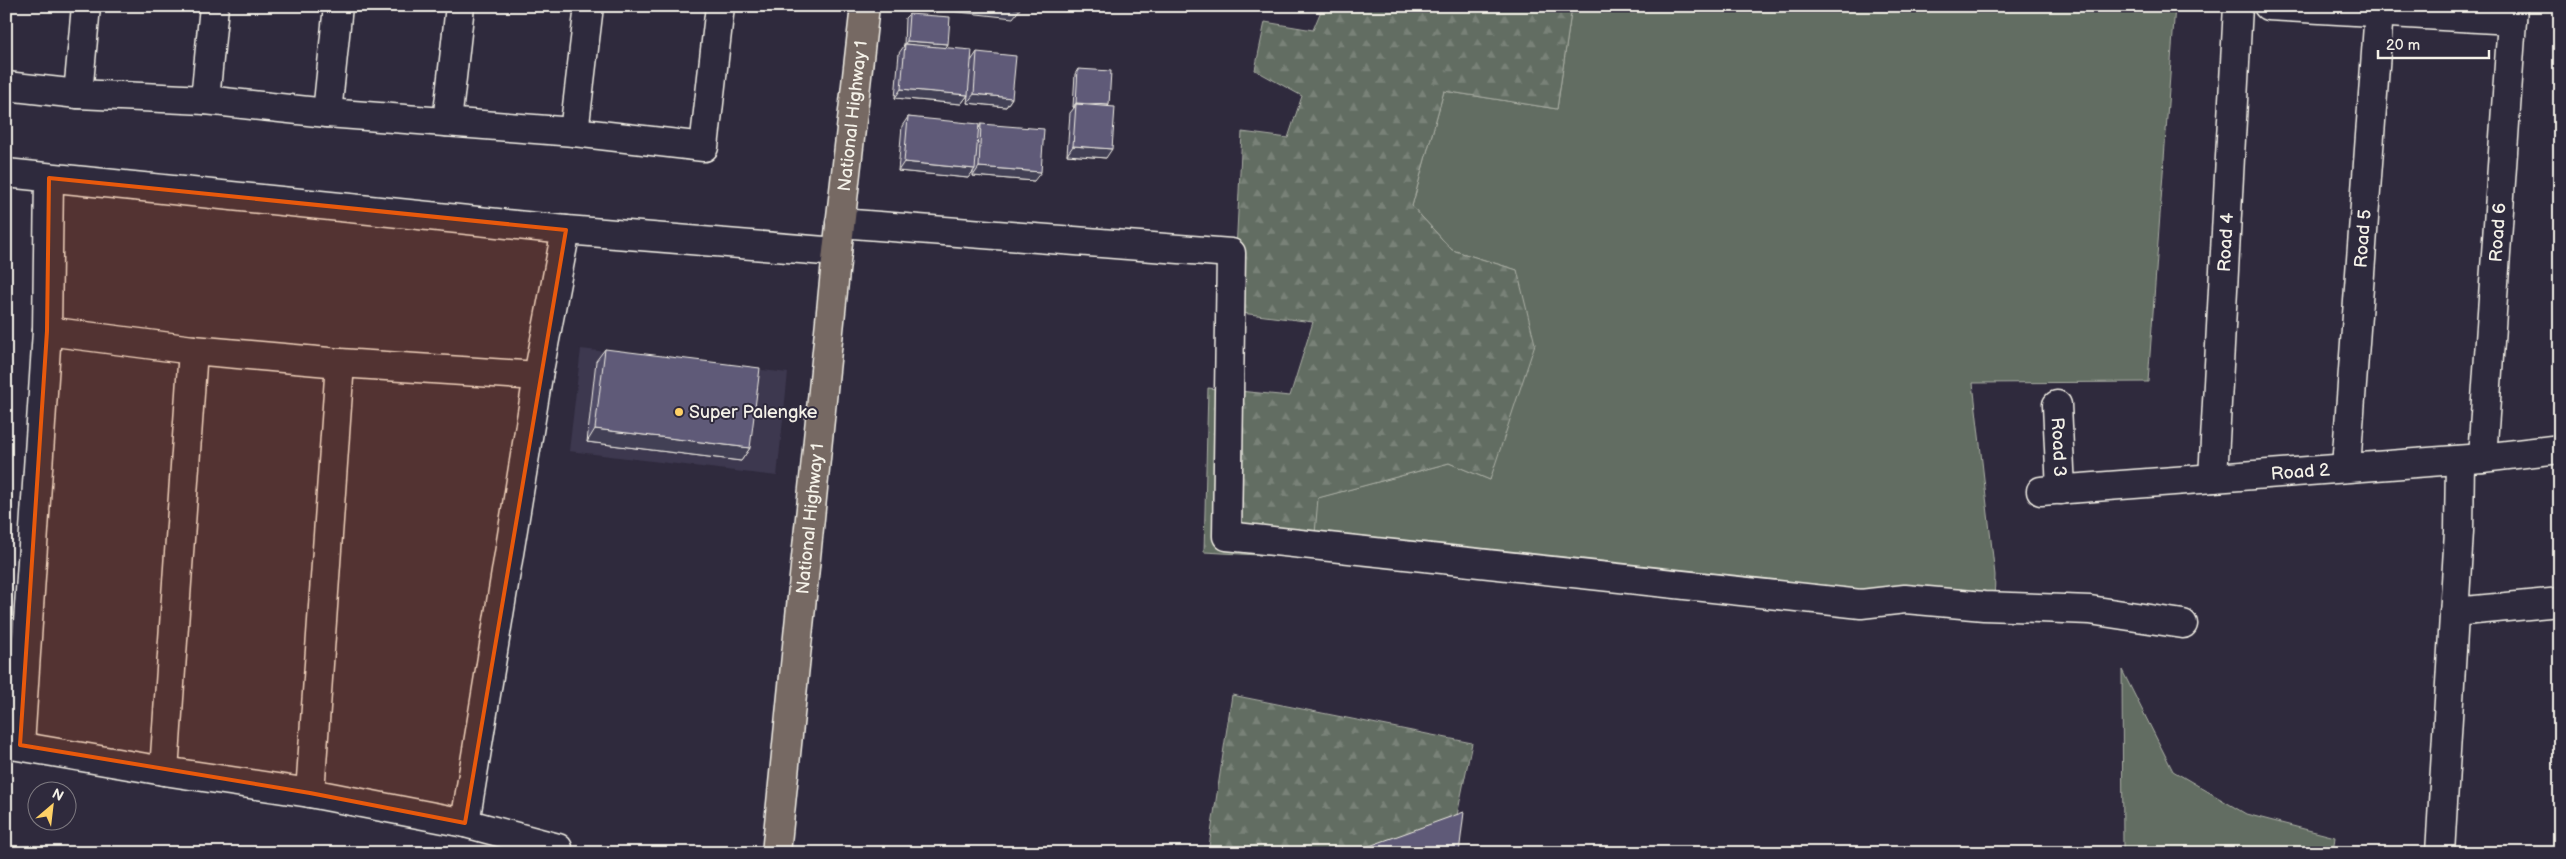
<svg xmlns="http://www.w3.org/2000/svg" width="2566" height="859" viewBox="0 0 2566 859" font-family="'Balsamiq Sans',sans-serif">
<style>
.built{fill:#3d384f}
.green{fill:#626d62;stroke:#abafa5}
.forest{fill:url(#forest-firs);stroke:#abafa5}
.lines{fill:none;stroke-linecap:round;stroke-linejoin:round}
.minor-casing{stroke:#f4f1e8;stroke-width:31}
.highway-casing{stroke:#f4f1e8;stroke-width:31}
.minor{stroke:#2f2a3d;stroke-width:28}
.highway{stroke:#766964;stroke-width:28}
.wall{fill:#514d67;stroke:#f4f1e8}
.shaded-wall{fill:#423f54;stroke:#f4f1e8}
.building{fill:#5e5a78;stroke:#f4f1e8}
.marked{fill:#e8590c;fill-opacity:0.2;stroke:#e8590c;stroke-width:4;stroke-linejoin:round}
.poi-dot{fill:#ffd166;stroke:#2f2a3d;stroke-width:2}
.labels{text-anchor:middle;dominant-baseline:central;stroke-width:4;stroke-linejoin:round;paint-order:stroke}
.street-label{font-size:18px;fill:#f4f1e8;stroke:#2f2a3d}
.poi-label{font-size:18px;fill:#f4f1e8;stroke:#2f2a3d;text-anchor:start}
</style>
<defs>
<pattern id="forest-firs" width="22" height="20" patternUnits="userSpaceOnUse" patternTransform="scale(1.25)"><rect width="22" height="20" fill="#626d62"/><path d="M5 1l3.5 6h-7zM16 11l3.5 6h-7z" fill="#798278"/></pattern>
</defs>
<rect width="100%" height="100%" fill="#2f2a3d"/>
<filter id="ink" filterUnits="userSpaceOnUse"><feTurbulence type="fractalNoise" baseFrequency=".02" numOctaves="2"/><feDisplacementMap in="SourceGraphic" scale="10" xChannelSelector="R" yChannelSelector="G"/><feConvolveMatrix kernelMatrix="1 2 1 2 8 2 1 2 1" color-interpolation-filters="sRGB"/></filter>
<g filter="url(#ink)">
<!-- built -->
<polygon class="built" points="581,349 788,373 777,476 569,451"/>
<!-- green -->
<g class="green">
<polygon points="1572,6 2175,6 2148,382 1973,383 1995,575 1994,611 1313,558 1317,498 1449,463 1490,480 1517,270 1452,250 1412,206 1444,91 1557,109"/>
<polygon points="2122,670 2173,771 2246,814 2335,837 2333,853 2123,853"/>
</g>
<!-- forest -->
<g class="forest">
<polygon points="1323,6 1572,6 1557,109 1444,91 1412,206 1452,250 1517,270 1535,344 1490,480 1449,463 1318,498 1313,558 1204,552 1208,388 1290,396 1313,322 1233,312 1242,132 1288,138 1302,96 1255,70 1265,22 1313,30"/>
<polygon points="1232,695 1472,743 1455,825 1367,853 1208,853"/>
</g>
<g class="lines">
<defs>
<g id="minor">
<polyline points="2268,6 2512,20"/>
<polyline points="6,86 78,94 205,100 327,113 574,132 704,147 720,6"/>
<polyline points="78,94 86,6"/>
<polyline points="205,100 214,6"/>
<polyline points="327,113 338,6"/>
<polyline points="447,122 460,6"/>
<polyline points="574,132 589,6"/>
<polyline points="6,173 566,230 837,252"/>
<polyline points="840,223 1231,253 1227,536 1861,604 1905,599 1984,606 2090,610 2183,624"/>
<polyline points="47,331 193,350 340,363 538,376"/>
<path id="s1" d="M 2057,405 L 2061,490"/>
<path id="s2" d="M 2482,458 L 2513,6"/>
<path id="s3" d="M 2346,467 L 2379,11"/>
<path id="s4" d="M 2213,478 L 2238,6"/>
<path id="s5" d="M 2041,491 L 2482,458 L 2560,449"/>
<polyline points="2454,612 2560,602"/>
<polyline points="6,744 164,771 310,793 465,823 558,848"/>
<polyline points="20,745 47,331 49,178"/>
<polyline points="164,771 193,350"/>
<polyline points="310,793 340,363"/>
<polyline points="465,823 538,376 566,230"/>
<polyline points="2440,853 2459,531 2460,460"/>
</g>
<g id="highway">
<path id="s6" d="M 776,853 L 837,252 L 865,6"/>
</g>
</defs>
<!-- minor casing -->
<use href="#minor" class="minor-casing"/>
<!-- highway casing -->
<use href="#highway" class="highway-casing"/>
<!-- minor -->
<use href="#minor" class="minor"/>
<!-- highway -->
<use href="#highway" class="highway"/>
</g>
<!-- wall -->
<g class="wall">
<polygon points="909,14 948,44 945,48 971,61 977,52 1012,98 1006,107 967,103 968,95 961,104 895,98 899,53 904,46 905,18"/>
<polygon points="1078,69 1108,106 1106,158 1067,155 1070,113 1074,108 1073,107 1075,74"/>
<polygon points="908,117 979,128 981,124 1034,181 973,176 973,171 968,178 898,171 902,126"/>
<polygon points="605,349 750,448 741,461 587,442 596,361"/>
</g>
<!-- shaded-wall -->
<g class="shaded-wall">
<polygon points="944,6 994,6 1020,9 1013,18 941,10"/>
<polygon points="907,41 948,44 945,49 905,44 903,46"/>
<polygon points="901,89 968,95 961,104 895,98"/>
<polygon points="974,94 1012,98 1006,107 967,103"/>
<polygon points="1076,103 1109,105 1105,110 1076,104 1074,108 1073,107"/>
<polygon points="1073,146 1112,149 1106,158 1067,155"/>
<polygon points="904,162 975,169 968,178 898,171"/>
<polygon points="979,167 1041,172 1034,181 973,176"/>
<polygon points="595,429 750,448 741,461 587,442"/>
</g>
<!-- building -->
<g class="building">
<polygon points="994,6 1020,6 1020,9"/>
<polygon points="909,14 950,17 948,44 907,41"/>
<polygon points="905,44 972,50 968,95 901,89"/>
<polygon points="977,52 1016,56 1012,98 974,94"/>
<polygon points="1078,69 1111,71 1109,105 1076,103"/>
<polygon points="1076,104 1115,107 1112,149 1073,146"/>
<polygon points="908,117 979,124 975,169 904,162"/>
<polygon points="981,124 1044,129 1041,172 979,167"/>
<polygon points="605,349 760,368 750,448 595,429"/>
<polygon points="1464,812 1459,853 1350,853"/>
</g>
</g>
<!-- marked area -->
<path class="marked" d="M 49,178 L 566,230 L 465,823 L 310,793 L 20,745 L 47,331 Z"/>
<!-- markers -->
<circle class="poi-dot" cx="679" cy="412" r="5"/>
<g class="labels">
<!-- street labels -->
<g class="street-label">
<text stroke="none"><textPath href="#s6" startOffset="741">National Highway 1</textPath></text>
<text stroke="none"><textPath href="#s2" startOffset="226">Road 6</textPath></text>
<text stroke="none"><textPath href="#s3" startOffset="229">Road 5</textPath></text>
<text stroke="none"><textPath href="#s4" startOffset="236">Road 4</textPath></text>
<text stroke="none"><textPath href="#s1" startOffset="42">Road 3</textPath></text>
<text stroke="none"><textPath href="#s5" startOffset="260">Road 2</textPath></text>
<text stroke="none"><textPath href="#s6" startOffset="336">National Highway 1</textPath></text>
</g>
<!-- poi labels -->
<g class="poi-label">
<text x="689" y="412">Super Palengke</text>
</g>
</g>
<!-- margin -->
<rect width="2566" height="859" fill="none" stroke="#2f2a3d" stroke-width="25"/>
<rect x="12" y="12" width="2541" height="834" fill="none" stroke="#f4f1e8" stroke-width="2" filter="url(#ink)"/>
<!-- north arrow -->
<g transform="translate(52 806) rotate(28)"><circle r="24" fill="#2f2a3d" stroke="#7e7a81"/>
<path d="M0-4L9 19L0 12L-9 19Z" fill="#ffd166"/>
<text y="-8" font-size="14" font-weight="bold" text-anchor="middle" fill="#f4f1e8">N</text>
</g>
<!-- scale -->
<path d="M2378 50v8h111v-8" fill="none" stroke="#f4f1e8" stroke-width="2.5"/>
<text x="2386" y="50" font-size="15" fill="#f4f1e8" stroke="#2f2a3d" stroke-width="4" paint-order="stroke">20 m</text>
</svg>
